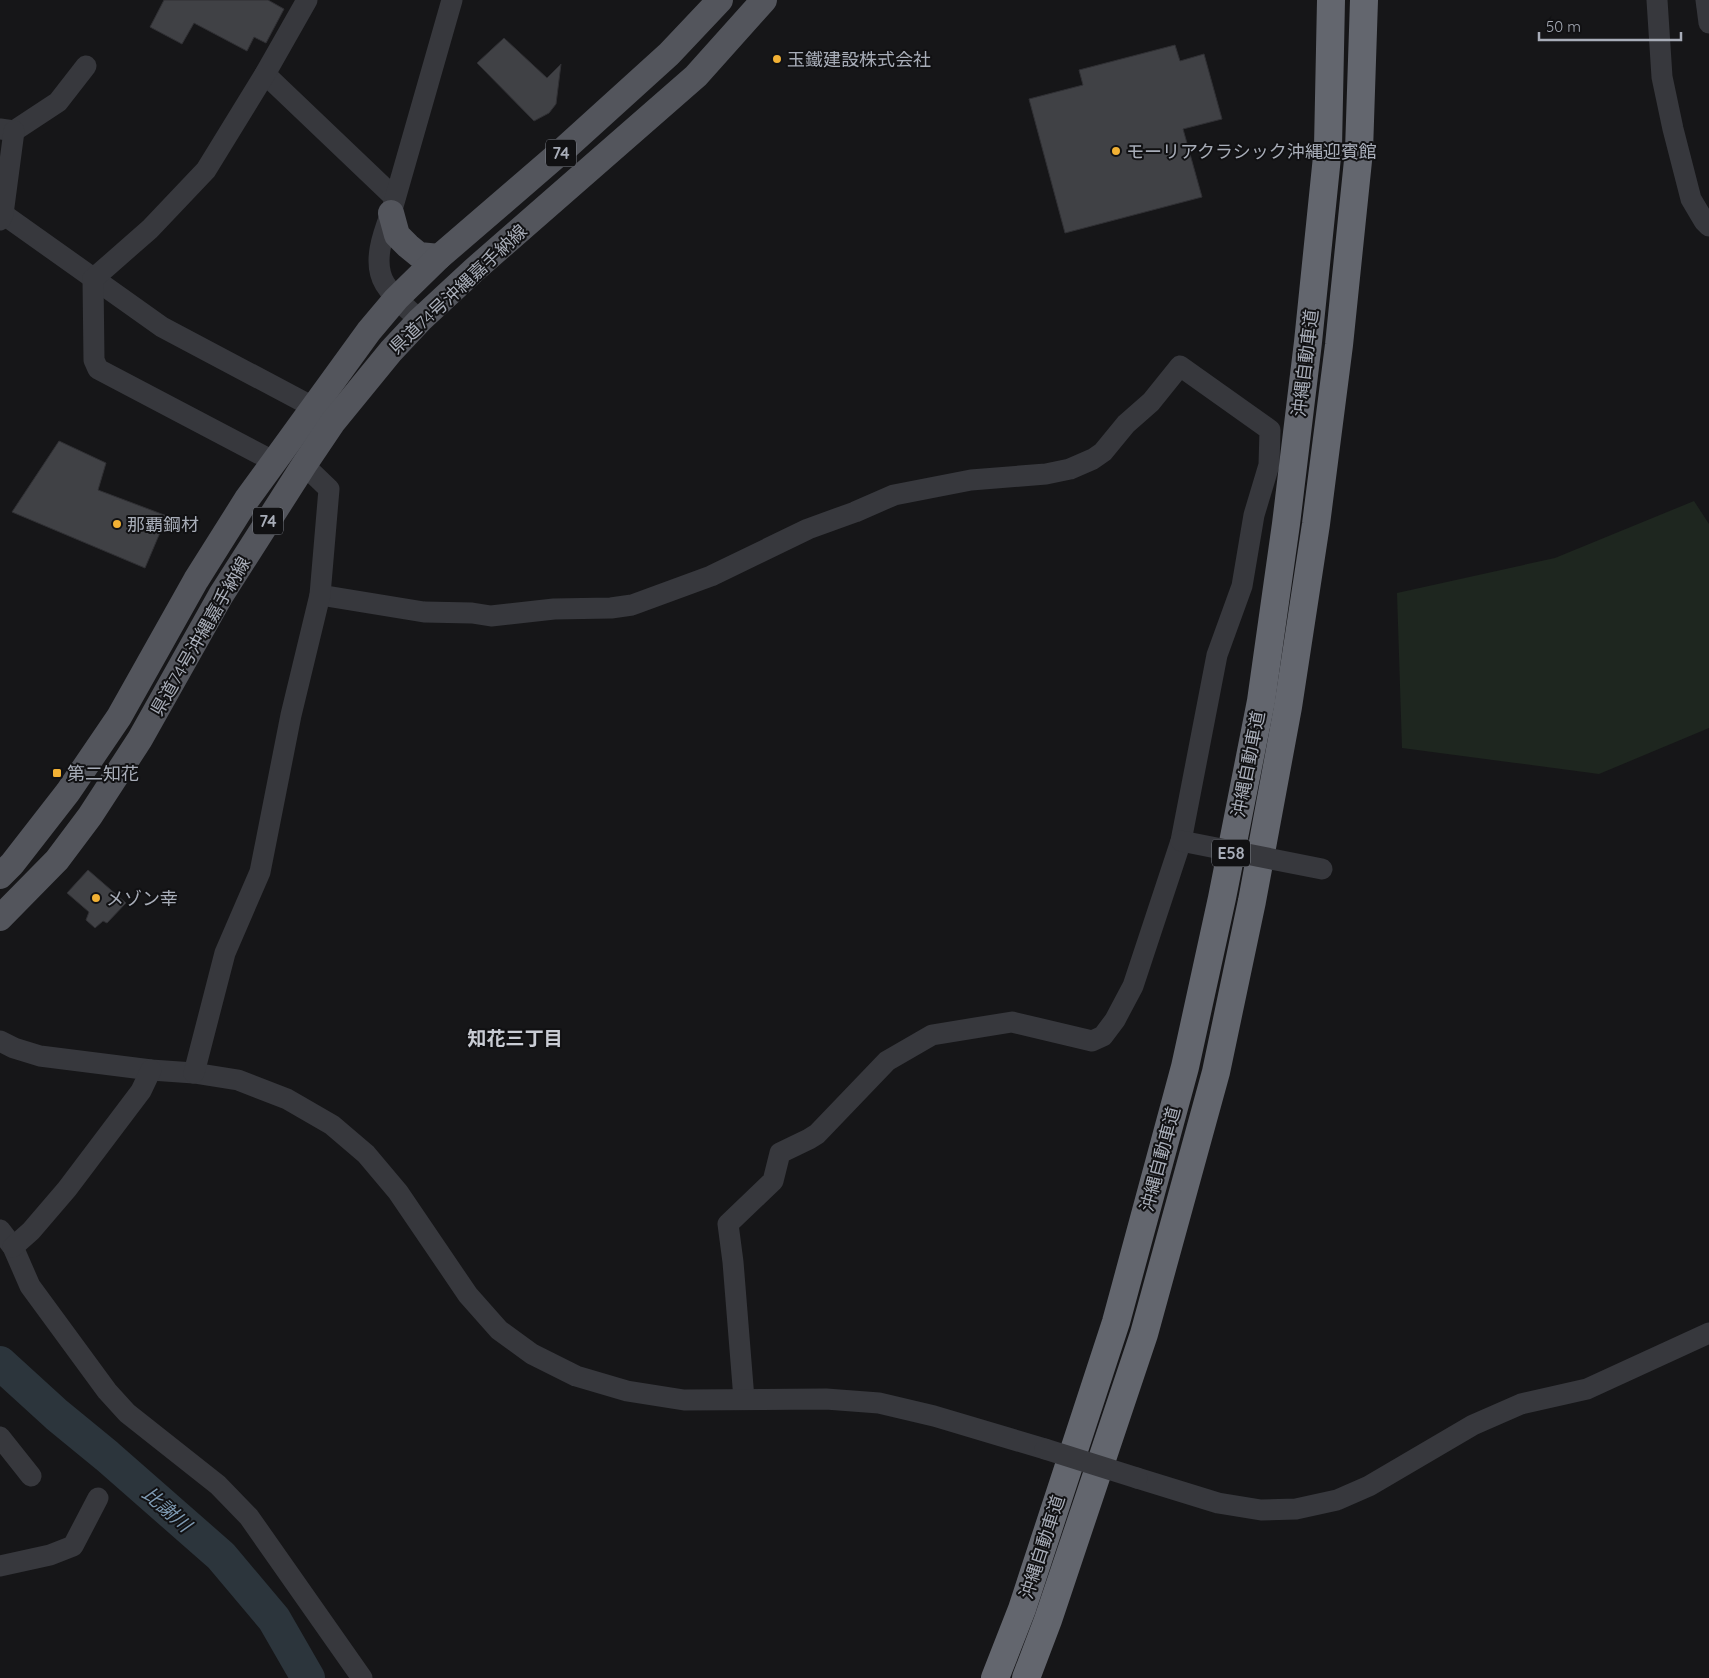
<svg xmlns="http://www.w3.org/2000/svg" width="1709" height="1678" viewBox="0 0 1709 1678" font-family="Quicksand,'Noto Sans JP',sans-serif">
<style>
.green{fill:#1e261f}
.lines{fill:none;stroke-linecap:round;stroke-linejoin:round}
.river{stroke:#2c353c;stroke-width:34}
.building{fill:#404145;stroke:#303034}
.minor{stroke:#37383d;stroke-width:21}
.major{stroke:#53555c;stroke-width:26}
.highway{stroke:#63666e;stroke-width:28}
.minor-bridge{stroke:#37383d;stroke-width:21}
.poi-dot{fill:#f2b134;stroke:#111113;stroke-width:2}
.labels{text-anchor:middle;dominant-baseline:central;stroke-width:4;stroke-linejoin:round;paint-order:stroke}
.shield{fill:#111113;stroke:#7b7e86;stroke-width:1}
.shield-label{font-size:16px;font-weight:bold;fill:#a8adb8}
.poi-label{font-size:18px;fill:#a8adb8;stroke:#111113;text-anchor:start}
.street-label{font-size:18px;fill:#a8adb8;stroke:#111113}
.neighbourhood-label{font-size:19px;font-weight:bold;fill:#c9ccd4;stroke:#111113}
.water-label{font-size:19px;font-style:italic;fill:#7f9bb3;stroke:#111113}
</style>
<rect width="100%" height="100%" fill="#161618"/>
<!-- green -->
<polygon class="green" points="1694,501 1709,524 1709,728 1599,774 1402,748 1397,593 1555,558"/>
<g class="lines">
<!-- river -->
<polyline class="river" points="0,1363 57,1415 107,1456 221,1556 274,1619 308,1678"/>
</g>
<!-- building -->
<g class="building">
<polygon points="164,0 268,0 284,9 266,43 254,37 247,51 194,23 182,44 150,27"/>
<polygon points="504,38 547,78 561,64 556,104 549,113 534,121 477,63"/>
<polygon points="1175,45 1180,61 1204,54 1222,119 1183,129 1202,197 1065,233 1029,99 1083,85 1079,70"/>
<polygon points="59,441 106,463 98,490 167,516 145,568 12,512"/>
<polygon points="88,870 126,903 107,923 103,921 95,928 86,920 89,912 67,893"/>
</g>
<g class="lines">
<!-- minor -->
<g class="minor">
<polyline points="1657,0 1662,77 1673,129 1691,199 1704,221 1709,226"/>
<polyline points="1706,0 1709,23"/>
<polyline points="265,74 395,198"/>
<polyline points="0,129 14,131 58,102 86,66"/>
<polyline points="0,213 3,214 162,327 313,407"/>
<polyline points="0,220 3,214 14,131"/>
<path d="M 420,320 C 408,309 394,299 385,284 C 372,263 383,234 391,213 L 452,0"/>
<polyline points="273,461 98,369 94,360 93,279 150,229 206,170 265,74 307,0"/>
<polyline points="320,595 424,612 472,613 491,616 554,609 611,608 632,605 711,576 808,529 855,512 894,495 971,480 1046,474 1070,469 1093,459 1103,452 1126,424 1151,402 1180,366 1270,430 1269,465 1254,515 1242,586 1217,655 1181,841 1133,986 1115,1020 1103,1036 1092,1041 1012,1022 932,1035 887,1061 817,1134 809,1139 780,1153 773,1181 728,1224 733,1262 744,1399"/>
<polyline points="0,1041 14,1048 40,1056 151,1070 194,1073 238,1080 287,1099 332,1125 366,1154 398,1192 468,1295 499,1330 532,1354 576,1376 627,1391 684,1400 826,1399 879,1403 934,1416 1045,1449"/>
<polyline points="194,1073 225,953 260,872 291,715 320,595 329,489 304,465"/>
<polyline points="0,1230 13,1247 30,1286 107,1391 127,1413 218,1485 249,1517 362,1678"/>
<polyline points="13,1247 31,1231 67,1189 141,1091 151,1070"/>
<polyline points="0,1437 31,1476"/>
<polyline points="1137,1478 1218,1503 1261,1510 1296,1509 1337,1500 1369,1486 1473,1425 1521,1404 1587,1389 1709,1333"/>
<polyline points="0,1566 50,1555 73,1546 98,1498"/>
</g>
<!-- major -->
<g class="major">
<polyline points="391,213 397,235 408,246 419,255 439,257"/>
<polyline points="0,876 12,864 68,792 119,717 196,580 247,499 369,331 396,299 439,257 562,151 669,54 720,0"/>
<polyline points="0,918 57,860 90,816 140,739 221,595 304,465 333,422 391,351 420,320 474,270 696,76 764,0"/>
</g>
<!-- highway -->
<g class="highway">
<polyline points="995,1678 1022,1609 1116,1322 1185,1067 1222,898 1261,701 1286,524 1308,342 1328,147 1331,0"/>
<polyline points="1026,1678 1048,1620 1144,1334 1216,1072 1252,901 1288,707 1316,524 1339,345 1359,151 1364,0"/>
</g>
<!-- minor-bridge -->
<g class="minor-bridge">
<polyline points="1181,841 1322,869"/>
<polyline points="1045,1449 1137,1478"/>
</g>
</g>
<!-- markers -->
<g class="poi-dot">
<circle cx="777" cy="59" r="5"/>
<circle cx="1116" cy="151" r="5"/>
<circle cx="117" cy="524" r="5"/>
<rect x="52" y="768" width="10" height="10" rx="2.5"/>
<circle cx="96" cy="898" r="5"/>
</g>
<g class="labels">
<!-- shield labels -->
<g class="shield">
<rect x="546" y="139.5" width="30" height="27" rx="4"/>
<rect x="253" y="507.5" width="30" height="27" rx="4"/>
<rect x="1212" y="839.5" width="38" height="27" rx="4"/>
</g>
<g class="shield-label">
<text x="561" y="153">74</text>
<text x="268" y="521">74</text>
<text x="1231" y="853">E58</text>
</g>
<!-- poi labels -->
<g class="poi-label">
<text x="787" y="59">玉鐵建設株式会社</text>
<text x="1126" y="151">モーリアクラシック沖縄迎賓館</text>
<text x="127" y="524">那覇鋼材</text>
<text x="67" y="773">第二知花</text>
<text x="106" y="898">メゾン幸</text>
</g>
<!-- street labels -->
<g class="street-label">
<text transform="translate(458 289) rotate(-43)">県道74号沖縄嘉手納線</text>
<text transform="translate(1305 363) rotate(-83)">沖縄自動車道</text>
<text transform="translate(200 636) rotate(-60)">県道74号沖縄嘉手納線</text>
<text transform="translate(1248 764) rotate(-79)">沖縄自動車道</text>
<text transform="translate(1160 1159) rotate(-75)">沖縄自動車道</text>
<text transform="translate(1042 1547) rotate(-72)">沖縄自動車道</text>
</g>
<!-- neighbourhood labels -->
<g class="neighbourhood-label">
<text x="515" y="1038">知花三丁目</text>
</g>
<!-- water labels -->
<g class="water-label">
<text transform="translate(167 1509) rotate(41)">比謝川</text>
</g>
</g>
<!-- scale -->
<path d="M1539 32v8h142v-8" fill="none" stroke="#a8adb8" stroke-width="2.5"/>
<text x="1546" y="32" font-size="15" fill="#a8adb8" stroke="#111113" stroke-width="4" paint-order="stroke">50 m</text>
</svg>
